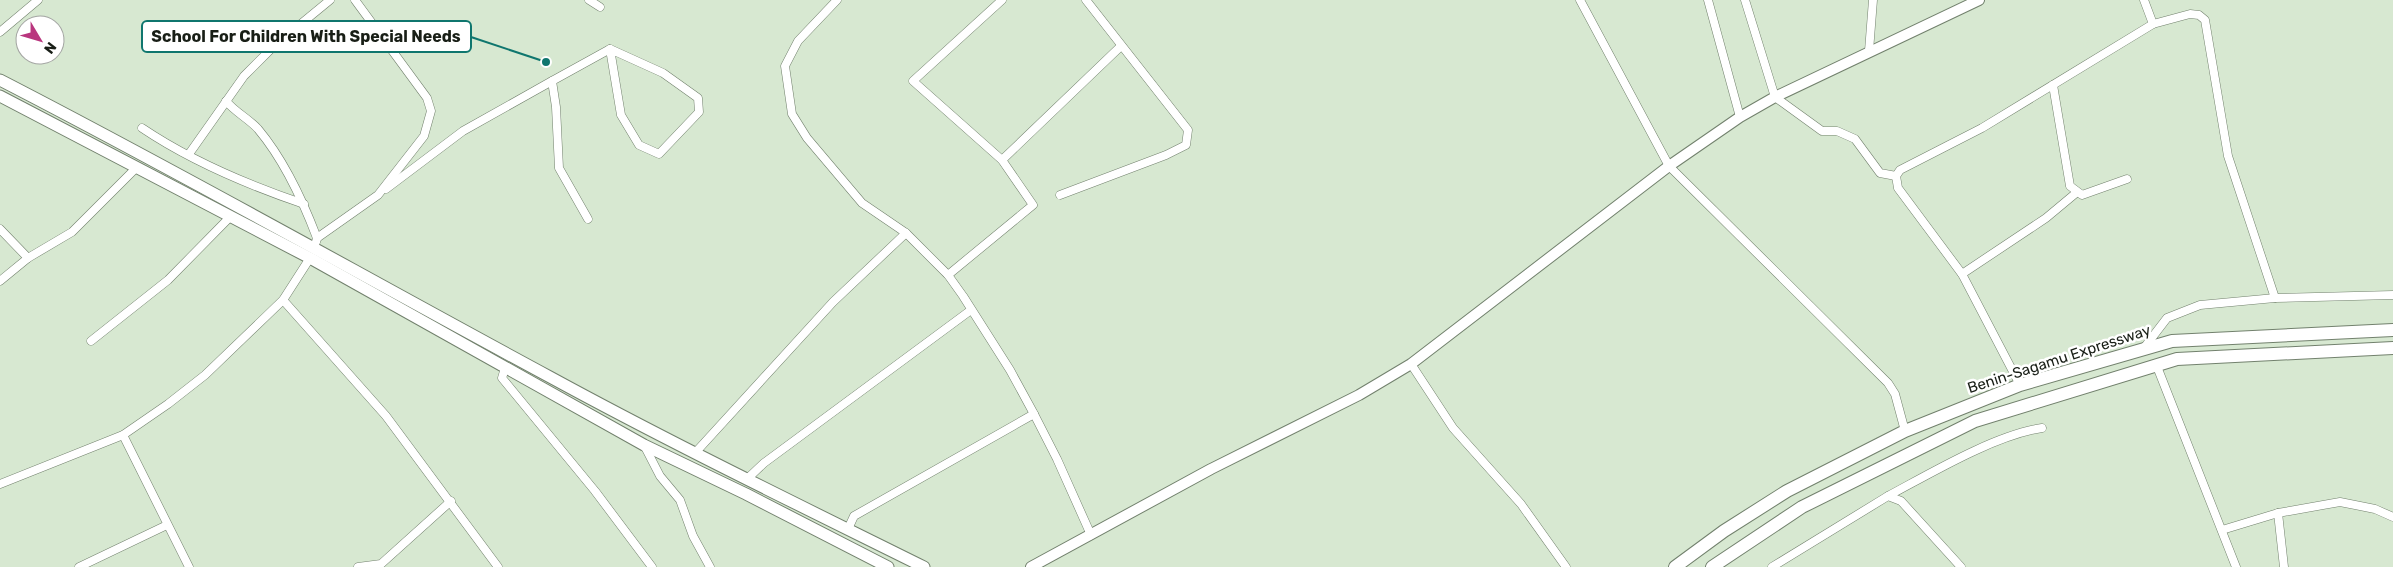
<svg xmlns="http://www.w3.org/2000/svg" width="2393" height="567" viewBox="0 0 2393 567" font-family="Rubik,sans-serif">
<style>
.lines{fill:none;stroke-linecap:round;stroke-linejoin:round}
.minor-casing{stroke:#72816d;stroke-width:9}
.tertiary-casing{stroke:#72816d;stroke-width:12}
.secondary-casing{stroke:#72816d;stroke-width:13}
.trunk-casing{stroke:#72816d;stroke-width:14}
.minor{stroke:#fff;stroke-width:8}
.tertiary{stroke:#fff;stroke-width:10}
.secondary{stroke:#fff;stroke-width:11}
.trunk{stroke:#fff;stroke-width:12}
.labels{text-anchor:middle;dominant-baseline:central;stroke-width:5;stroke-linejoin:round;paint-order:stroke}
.street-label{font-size:15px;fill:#181e16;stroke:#fff}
.leader{fill:none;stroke:#0f766e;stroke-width:2}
.callout-dot{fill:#0f766e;stroke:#fff;stroke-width:2}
.callout{fill:#fff;stroke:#0f766e;stroke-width:2}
.callout-label{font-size:16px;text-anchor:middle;font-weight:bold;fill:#181e16}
</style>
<rect width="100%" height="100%" fill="#d7e8d1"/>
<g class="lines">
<defs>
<g id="minor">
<polyline points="589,0 600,7"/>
<polyline points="837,0 798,41 785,66 792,114 807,138 862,203 906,233 948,275 963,296 1010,370 1034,414 1057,459 1091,535"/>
<polyline points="1580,0 1669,166 1888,383 1895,394 1905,431"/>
<polyline points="1708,0 1740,117"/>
<polyline points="1745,0 1775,97 1822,131 1837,131 1855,139 1880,173 1896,176"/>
<polyline points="2144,0 2153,24"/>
<polyline points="0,32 38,0"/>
<polygon points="610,49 663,73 698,98 699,112 659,154 639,145 621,115"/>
<polyline points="1869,51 1873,0"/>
<polyline points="2053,85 2070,186 2082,195 2127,179"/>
<path d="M 226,101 C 235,112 249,119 258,129 C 284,160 303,201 317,238 L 316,242"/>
<path d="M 142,128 C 191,161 248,185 304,204"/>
<polyline points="189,154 244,76 274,46 330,0"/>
<polyline points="1002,160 913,81 1002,0"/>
<polyline points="386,189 463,131 552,81"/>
<polyline points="1060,195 1166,155 1186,145 1188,130 1086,0"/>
<polyline points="588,219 559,168 556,107 552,81 610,49"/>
<polyline points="0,229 28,258"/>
<polyline points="317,238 378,195 424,136 431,111 427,98 355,0"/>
<polyline points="1962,274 2046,218 2076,193"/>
<polyline points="948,275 1033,205 1002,160 1121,46"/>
<polyline points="0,281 28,258 72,232 137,167"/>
<polyline points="283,300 386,416 498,567"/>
<polyline points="91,341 168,280 230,217"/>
<polyline points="2144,348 2167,318 2200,305 2275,298 2393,295"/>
<polyline points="1411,364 1453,428 1521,504 1566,567"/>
<polyline points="2156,364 2236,567"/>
<polyline points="505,368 502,378 595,491 652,567"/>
<polyline points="2020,385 1962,274 1898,188 1896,176 1900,170 1982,128 2153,24 2190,14 2199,15 2205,20 2228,156 2275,298"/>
<polyline points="123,435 189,567"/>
<polyline points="644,445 660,476 680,500 693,536 710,567"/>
<polyline points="695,453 833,302 906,233"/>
<polyline points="747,479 764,463 971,310"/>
<polyline points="0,484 123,435 168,404 205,375 283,300 310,258"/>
<path d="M 1888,496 C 1931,473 1995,435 2042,428"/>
<polyline points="2278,513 2284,567"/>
<polyline points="848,529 854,516 1034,414"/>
<polyline points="2222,530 2278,513 2340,502 2375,509 2393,517"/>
<polyline points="79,567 167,525"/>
<polyline points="358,567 381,564 451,501"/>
<polyline points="1772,567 1888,496 1901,501 1961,567"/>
</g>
<polyline id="tertiary" points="1031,567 1211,469 1359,395 1411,364 1669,166 1740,117 1775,97 1979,0"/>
<g id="secondary">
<path d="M 0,80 C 185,175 366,278 550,377 C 673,444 799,505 924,567"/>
<polyline points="0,96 310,258 644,445 746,494 888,567"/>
</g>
<g id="trunk">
<polyline points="1675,567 1724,531 1787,491 1905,431 2020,385 2172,341 2393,330"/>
<polyline points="1712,567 1802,507 1975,421 2177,359 2393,348"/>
</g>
</defs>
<!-- minor casing -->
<use href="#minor" class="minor-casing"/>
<!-- tertiary casing -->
<use href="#tertiary" class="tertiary-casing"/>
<!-- secondary casing -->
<use href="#secondary" class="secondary-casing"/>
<!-- trunk casing -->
<use href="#trunk" class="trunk-casing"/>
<!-- minor -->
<use href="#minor" class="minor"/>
<!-- tertiary -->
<use href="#tertiary" class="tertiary"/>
<!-- secondary -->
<use href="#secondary" class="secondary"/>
<!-- trunk -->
<use href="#trunk" class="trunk"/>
</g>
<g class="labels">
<!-- street labels -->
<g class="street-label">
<text transform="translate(2059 359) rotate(-18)">Benin-Sagamu Expressway</text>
</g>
</g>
<!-- callouts -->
<path class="leader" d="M546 62L471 37"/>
<circle class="callout-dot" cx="546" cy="62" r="5"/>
<rect class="callout" x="142" y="21" width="329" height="31" rx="5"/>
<g class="callout-label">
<text x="306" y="42">School For Children With Special Needs</text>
</g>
<!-- north arrow -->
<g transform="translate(40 40) rotate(128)"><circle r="24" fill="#ffffff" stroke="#a3a5a2"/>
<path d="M0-4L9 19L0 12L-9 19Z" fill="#b9367e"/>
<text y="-8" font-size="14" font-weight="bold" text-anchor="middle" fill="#181e16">N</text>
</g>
</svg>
